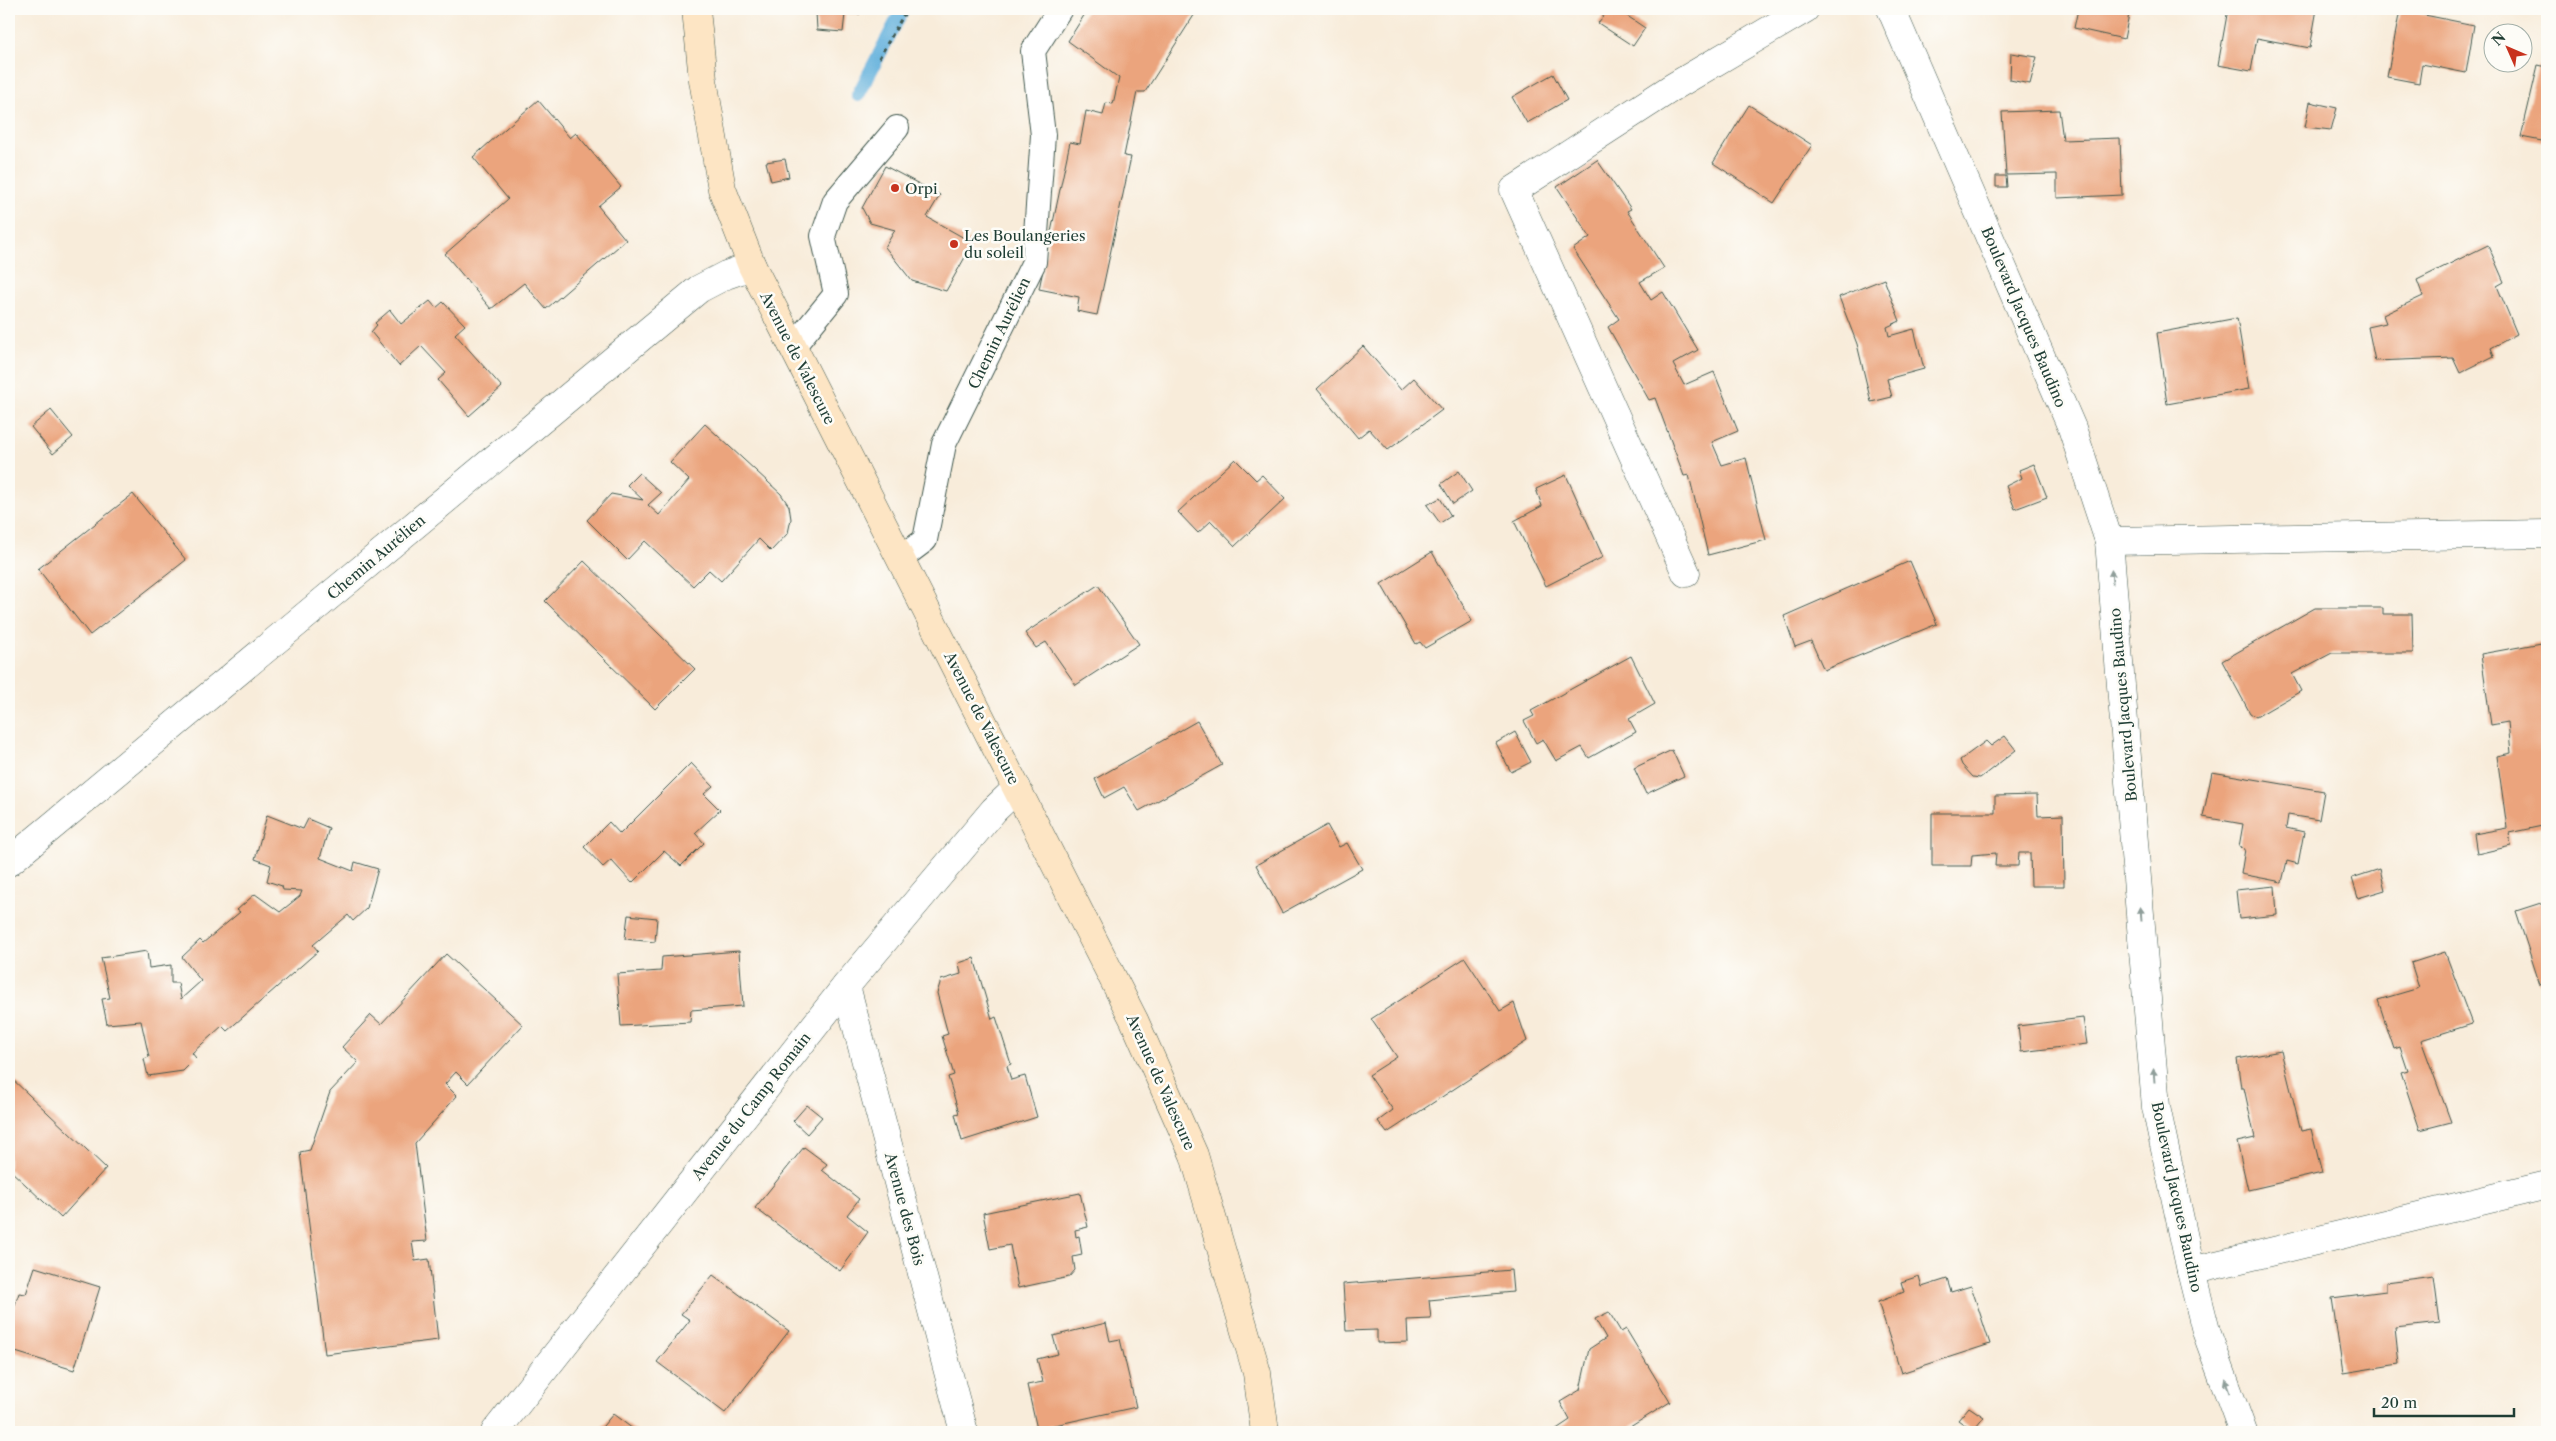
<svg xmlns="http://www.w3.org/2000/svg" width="2556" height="1441" viewBox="0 0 2556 1441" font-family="'Libre Caslon Text',serif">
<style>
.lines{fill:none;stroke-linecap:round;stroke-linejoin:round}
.stream{stroke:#62b0dc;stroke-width:14}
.building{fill:#eba47d}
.service-casing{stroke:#40574d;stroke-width:26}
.minor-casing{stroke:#40574d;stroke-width:29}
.secondary-casing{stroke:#40574d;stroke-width:29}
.path{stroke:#40574d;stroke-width:3;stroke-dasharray:4 4;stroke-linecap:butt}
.service{stroke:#fff;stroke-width:24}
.minor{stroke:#fff;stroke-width:28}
.secondary{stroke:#fde5c4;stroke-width:28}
.oneway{fill:#8f9e9a}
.poi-dot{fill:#c8321e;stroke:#fdfcf7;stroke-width:2}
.labels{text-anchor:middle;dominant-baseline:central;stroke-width:5;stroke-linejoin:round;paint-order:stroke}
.poi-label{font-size:15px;fill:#1f3d34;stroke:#fdfcf7;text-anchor:start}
.street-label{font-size:15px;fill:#1f3d34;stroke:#fdfcf7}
</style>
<rect width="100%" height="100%" fill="#fdfcf7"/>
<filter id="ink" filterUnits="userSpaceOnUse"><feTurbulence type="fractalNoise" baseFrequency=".02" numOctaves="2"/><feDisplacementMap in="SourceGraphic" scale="10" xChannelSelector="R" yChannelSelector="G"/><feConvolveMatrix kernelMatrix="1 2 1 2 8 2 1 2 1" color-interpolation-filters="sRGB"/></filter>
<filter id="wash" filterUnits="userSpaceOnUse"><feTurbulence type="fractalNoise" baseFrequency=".0096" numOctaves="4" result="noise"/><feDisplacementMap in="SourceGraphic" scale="20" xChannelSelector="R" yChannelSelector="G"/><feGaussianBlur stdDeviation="1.12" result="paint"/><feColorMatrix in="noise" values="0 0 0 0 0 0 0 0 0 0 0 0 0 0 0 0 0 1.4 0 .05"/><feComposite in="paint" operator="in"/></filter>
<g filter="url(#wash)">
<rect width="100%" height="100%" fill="#f8ecda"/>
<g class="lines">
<!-- stream -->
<polyline class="stream" points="858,95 903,9"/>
</g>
<g id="blocks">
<!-- building -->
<g class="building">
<polygon points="802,9 861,9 860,14 845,14 843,32 817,30 816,12 802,11"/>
<polygon points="1088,9 1198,9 1145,92 1137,92 1124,156 1131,157 1097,315 1077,311 1079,297 1039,289 1070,142 1080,144 1086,111 1103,115 1106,103 1113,104 1119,78 1068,41"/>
<polygon points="1609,9 1617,9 1645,28 1633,46 1598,23"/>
<polygon points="2078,9 2130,9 2124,39 2074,28"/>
<polygon points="2228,9 2317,9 2310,48 2257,38 2251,71 2218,65"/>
<polygon points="2400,10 2474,25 2466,73 2422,64 2419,83 2387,77"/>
<polygon points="2011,53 2037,57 2030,84 2010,80"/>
<polygon points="2538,65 2547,67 2547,142 2521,137"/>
<polygon points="1553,74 1567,100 1527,123 1512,97"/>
<polygon points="538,100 570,138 576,133 621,187 598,206 626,240 546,309 524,283 491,309 445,254 508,199 473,157"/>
<polygon points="2310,102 2337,108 2331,130 2305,127"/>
<polygon points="1749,105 1812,145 1774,203 1713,163"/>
<polygon points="2059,110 2063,140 2120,138 2122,195 2057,198 2057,174 2006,175 2002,112"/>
<polygon points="785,159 789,177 771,181 766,162"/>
<polygon points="1597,160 1631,209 1627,211 1664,268 1640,282 1651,300 1663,292 1698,350 1673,364 1684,385 1714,372 1738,431 1712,442 1722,465 1746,458 1766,540 1708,555 1689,475 1684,476 1655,398 1649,400 1608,327 1619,319 1573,249 1590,237 1557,187"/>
<polygon points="885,166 940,195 927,217 973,243 946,291 912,281 885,247 895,230 870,223 862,208"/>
<polygon points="1996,176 2006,176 2007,187 1996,187"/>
<polygon points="2488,245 2504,282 2497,286 2517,334 2491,348 2494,356 2460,373 2453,358 2375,361 2368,327 2386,323 2383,315 2423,296 2417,280"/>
<polygon points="1884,279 1900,321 1887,327 1889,336 1914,329 1924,369 1887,379 1892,397 1871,402 1857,344 1839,297"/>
<polygon points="430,301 436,308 443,302 465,325 455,334 502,387 469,416 438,380 446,373 421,346 399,366 371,332 377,325 375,323 390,310 401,324"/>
<polygon points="2237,318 2249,389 2167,404 2157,333"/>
<polygon points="1363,346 1401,390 1414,378 1442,410 1388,450 1369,429 1358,438 1317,389"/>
<polygon points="51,410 73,437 53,454 31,427"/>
<polygon points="705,424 781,494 789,506 791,519 788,533 771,551 759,539 721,581 709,570 693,586 645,541 627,560 587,520 611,494 643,500 627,485 639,473 661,493 648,505 659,515 689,480 670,462"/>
<polygon points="1235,459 1256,480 1262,475 1285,499 1235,546 1211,521 1198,533 1178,512"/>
<polygon points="2034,464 2047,497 2015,509 2006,486 2022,478 2019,470"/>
<polygon points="1459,471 1472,491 1453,504 1441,484"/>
<polygon points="1566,475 1603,557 1546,586 1514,521 1542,506 1536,489"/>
<polygon points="133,494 186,560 90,635 38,569"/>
<polygon points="1440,498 1451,516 1440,523 1427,505"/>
<polygon points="1432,552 1472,621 1425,648 1420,642 1416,644 1381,584"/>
<polygon points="584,561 695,669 655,709 545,601"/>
<polygon points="1910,561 1937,624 1824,670 1811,641 1795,647 1784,616"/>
<polygon points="1098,585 1139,644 1076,685 1046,642 1036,648 1025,633"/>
<polygon points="2315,608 2383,608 2383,614 2412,614 2413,653 2332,653 2292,674 2301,691 2256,717 2250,713 2222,661"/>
<polygon points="2547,642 2547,678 2545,678 2547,691 2547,825 2509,833 2511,846 2477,854 2474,834 2507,828 2497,756 2511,753 2508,722 2491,725 2481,654"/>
<polygon points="1631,656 1655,704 1629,719 1636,732 1589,758 1582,747 1556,761 1543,739 1536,743 1524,721 1534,716 1531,711"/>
<polygon points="1197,721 1222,765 1139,811 1124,787 1104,798 1095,779"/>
<polygon points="1515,732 1531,762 1511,772 1496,743"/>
<polygon points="2005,736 2016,750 1980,778 1973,777 1962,765 1960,760 1986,741 1991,746"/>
<polygon points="1672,750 1684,776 1646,794 1634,768"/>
<polygon points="691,763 713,786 704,794 720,810 695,833 704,843 681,866 664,851 632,883 611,860 603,867 584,847 609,822 620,834"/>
<polygon points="2212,772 2324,791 2319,820 2288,815 2286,828 2304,832 2298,864 2287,861 2282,882 2241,874 2245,849 2239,847 2243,824 2203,817"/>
<polygon points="2037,795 2038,816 2063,815 2064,886 2031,886 2030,853 2019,853 2018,866 1995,866 1996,853 1972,855 1971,866 1932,866 1932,813 1995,813 1995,796"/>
<polygon points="267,815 303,829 308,819 329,828 320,858 353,871 355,862 378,869 367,908 353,921 348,915 313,945 318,951 227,1031 222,1026 192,1053 196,1058 183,1071 148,1076 144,1059 149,1057 141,1021 107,1024 102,999 110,998 101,958 147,951 149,968 171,965 171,983 178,983 181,999 201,981 182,957 200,940 203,943 240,912 237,910 255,894 280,912 300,896 302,891 283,890 282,886 267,881 271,865 255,859"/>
<polygon points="1327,825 1339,847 1347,843 1362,869 1282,913 1256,865"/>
<polygon points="2380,869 2385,890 2358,898 2352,878"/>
<polygon points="2275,886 2277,915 2239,919 2236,890"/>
<polygon points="2547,901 2547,983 2540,985 2516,911"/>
<polygon points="628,915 657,918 655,942 625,939"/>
<polygon points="739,951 743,1006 691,1010 690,1022 621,1026 617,974 661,971 662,957"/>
<polygon points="2445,952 2472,1024 2421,1040 2451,1122 2420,1130 2401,1073 2408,1071 2400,1047 2394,1049 2378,1000 2419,988 2411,963"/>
<polygon points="446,954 523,1025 468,1084 456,1072 445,1084 457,1096 415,1143 427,1241 412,1242 415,1261 429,1259 438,1340 325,1354 300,1152 310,1150 330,1092 358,1062 342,1047 371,1015 381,1024"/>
<polygon points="974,958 992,1019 996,1017 1011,1064 1007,1066 1011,1080 1025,1076 1037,1117 962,1141 955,1114 959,1113 948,1077 954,1075 942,1036 948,1034 937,993 941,980 961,974 959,963"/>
<polygon points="1465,958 1500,1011 1514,1003 1527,1041 1387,1133 1378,1121 1393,1110 1369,1075 1397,1057 1371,1019"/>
<polygon points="2083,1018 2087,1044 2021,1052 2018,1026"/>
<polygon points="2281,1051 2301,1131 2311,1129 2322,1173 2248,1190 2237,1142 2255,1138 2244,1088 2241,1088 2237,1059"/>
<polygon points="9,1076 106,1168 61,1218 9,1169"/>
<polygon points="807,1105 822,1117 807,1134 793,1121"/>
<polygon points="804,1147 827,1164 822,1170 859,1199 847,1215 868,1232 840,1271 755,1208"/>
<polygon points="1080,1193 1088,1227 1075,1230 1076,1237 1079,1236 1082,1255 1073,1257 1075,1270 1069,1277 1018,1288 1010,1245 990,1249 983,1213"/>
<polygon points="35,1267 100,1287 74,1370 9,1350 9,1322 19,1293 26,1294"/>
<polygon points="1511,1270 1513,1292 1429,1300 1431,1319 1407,1320 1408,1342 1377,1343 1377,1330 1346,1331 1343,1284"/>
<polygon points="713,1275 789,1331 725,1413 657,1362 690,1320 681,1314"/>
<polygon points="1919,1276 1922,1287 1947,1279 1951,1292 1971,1286 1990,1344 1901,1373 1878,1302 1904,1292 1901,1282"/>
<polygon points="2434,1276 2440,1323 2395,1328 2399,1364 2343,1373 2332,1298 2386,1291 2386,1282"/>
<polygon points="1609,1312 1621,1332 1626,1329 1670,1402 1622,1432 1552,1432 1570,1420 1560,1402 1580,1390 1589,1349 1606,1338 1595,1319"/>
<polygon points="1106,1323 1110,1341 1120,1339 1136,1407 1037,1429 1027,1385 1043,1382 1037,1359 1058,1354 1053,1336"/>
<polygon points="1969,1407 1984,1417 1973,1431 1958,1420"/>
<polygon points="613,1414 637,1432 598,1432"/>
</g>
</g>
</g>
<g filter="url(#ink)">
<use href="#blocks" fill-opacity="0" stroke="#40574d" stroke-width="1"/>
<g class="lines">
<defs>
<g id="service">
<polyline points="792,348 836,294 823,236 835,201 897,128"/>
<polyline points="901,558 925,540 944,444 1034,262 1043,135 1033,51 1060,9"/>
</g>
<g id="minor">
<polyline points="1891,9 2072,428 2109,541 2156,1107 2191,1271 2206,1331 2243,1432"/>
<polyline points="2109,541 2547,534"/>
<polyline points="1686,573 1514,190 1673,87 1805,9"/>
<polyline points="9,862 699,289 726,275 752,266"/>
<polyline points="846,986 964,1432"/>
<polyline points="2191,1271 2547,1185"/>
<polyline points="495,1432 846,986 994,810 1017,788"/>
</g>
<polyline id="secondary" points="696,9 703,80 722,189 752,266 1134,1020 1194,1155 1257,1373 1265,1432"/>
</defs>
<!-- service casing -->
<use href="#service" class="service-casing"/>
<!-- minor casing -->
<use href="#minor" class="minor-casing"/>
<!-- secondary casing -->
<use href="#secondary" class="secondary-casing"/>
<!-- path -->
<polyline class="path" points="879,58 907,9"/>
<!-- service -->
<use href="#service" class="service"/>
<!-- minor -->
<use href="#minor" class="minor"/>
<!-- secondary -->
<use href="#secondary" class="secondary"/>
</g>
<!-- one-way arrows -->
<defs><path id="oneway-solid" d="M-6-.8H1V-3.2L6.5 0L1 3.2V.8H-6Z" transform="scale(1.25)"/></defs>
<g class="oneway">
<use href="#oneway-solid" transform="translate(2112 577) rotate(-95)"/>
<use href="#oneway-solid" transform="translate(2141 914) rotate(-94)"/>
<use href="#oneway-solid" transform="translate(2154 1076) rotate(-94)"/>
<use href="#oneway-solid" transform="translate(2227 1386) rotate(-110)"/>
</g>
</g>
<!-- markers -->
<g class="poi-dot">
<circle cx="895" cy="188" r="5"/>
<circle cx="954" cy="244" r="5"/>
</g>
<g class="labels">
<!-- poi labels -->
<g class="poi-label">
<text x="905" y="188">Orpi</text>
<text x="964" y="235">Les Boulangeries<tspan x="964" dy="17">du soleil</tspan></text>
</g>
<!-- street labels -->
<g class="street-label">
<text transform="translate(2024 317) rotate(67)">Boulevard Jacques Baudino</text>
<text transform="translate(999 333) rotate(-64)">Chemin Aurélien</text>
<text transform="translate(798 358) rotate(63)">Avenue de Valescure</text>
<text transform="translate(376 557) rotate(-40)">Chemin Aurélien</text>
<text transform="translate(2123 705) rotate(-95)">Boulevard Jacques Baudino</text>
<text transform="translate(982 718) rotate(63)">Avenue de Valescure</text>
<text transform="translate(1161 1082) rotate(66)">Avenue de Valescure</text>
<text transform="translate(751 1106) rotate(-52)">Avenue du Camp Romain</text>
<text transform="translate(2177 1197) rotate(78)">Boulevard Jacques Baudino</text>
<text transform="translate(905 1209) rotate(75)">Avenue des Bois</text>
</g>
</g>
<!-- margin -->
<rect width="2556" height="1441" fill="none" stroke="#fdfcf7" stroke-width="30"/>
<!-- north arrow -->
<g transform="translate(2508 48) rotate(315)"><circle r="24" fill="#fdfcf7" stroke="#a4b0a9"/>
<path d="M0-4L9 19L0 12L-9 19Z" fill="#c8321e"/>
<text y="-8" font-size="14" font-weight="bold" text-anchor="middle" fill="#1f3d34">N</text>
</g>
<!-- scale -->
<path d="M2374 1408v8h140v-8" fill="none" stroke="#1f3d34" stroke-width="2.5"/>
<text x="2381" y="1408" font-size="15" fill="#1f3d34" stroke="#fdfcf7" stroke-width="4" paint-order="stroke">20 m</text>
</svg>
